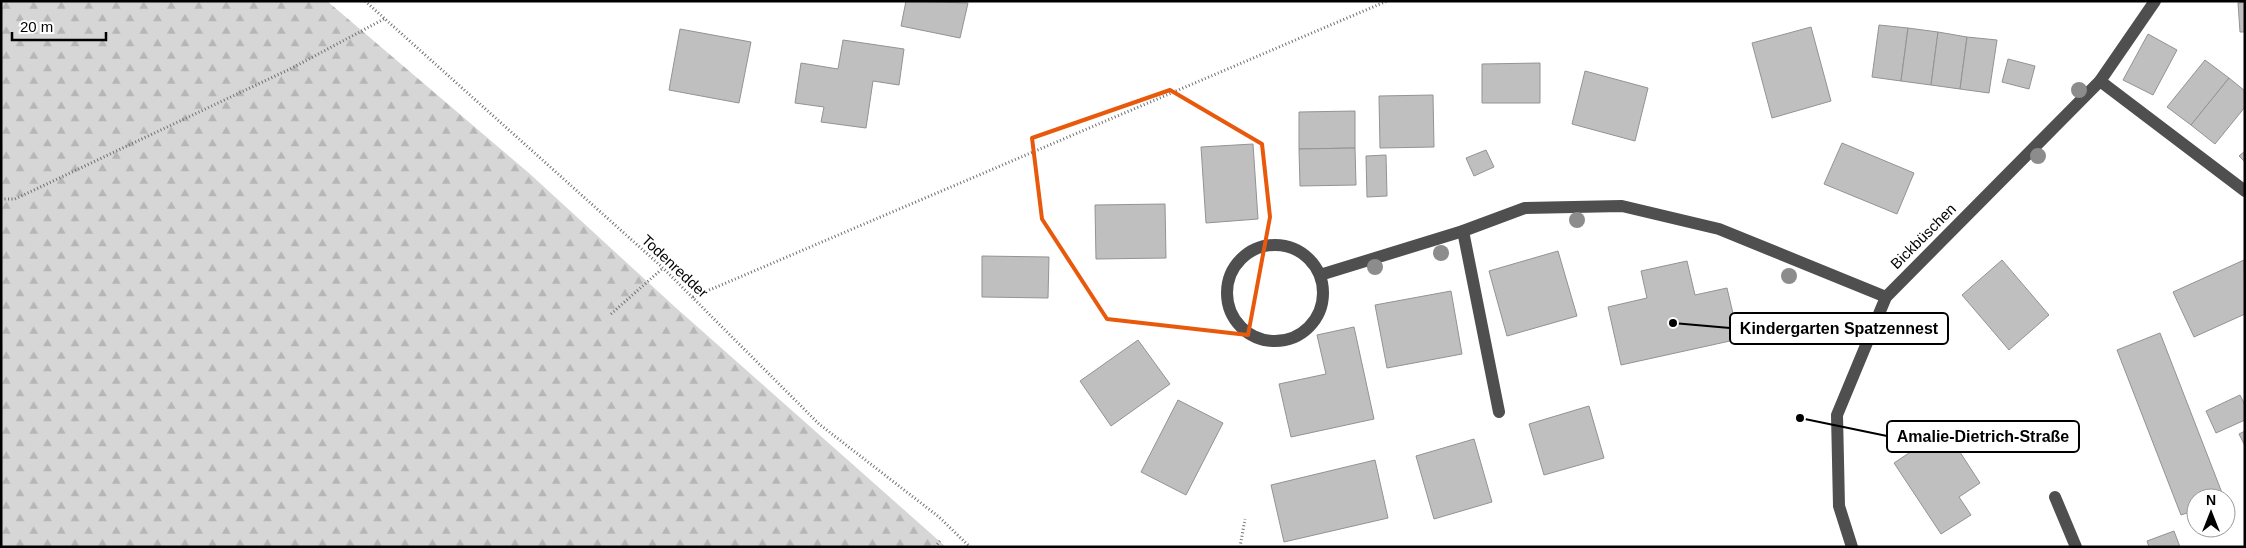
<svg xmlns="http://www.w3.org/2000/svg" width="2246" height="548" viewBox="0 0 2246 548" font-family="Helvetica,sans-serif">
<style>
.forest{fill:url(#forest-firs)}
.building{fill:#bfbfbf;stroke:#939393}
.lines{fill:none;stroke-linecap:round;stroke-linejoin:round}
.path{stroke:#717171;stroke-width:3;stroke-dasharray:1 2.5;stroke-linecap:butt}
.minor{stroke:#4f4f4f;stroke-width:12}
.tree{fill:#8c8c8c}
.marked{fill:none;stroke:#e8590c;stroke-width:4;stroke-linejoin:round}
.labels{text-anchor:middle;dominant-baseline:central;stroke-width:5;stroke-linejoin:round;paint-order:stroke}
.street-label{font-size:15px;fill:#000;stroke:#fff}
.leader{fill:none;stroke:#000;stroke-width:2}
.callout-dot{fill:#000;stroke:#fff;stroke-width:2}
.callout{fill:#fff;stroke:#000;stroke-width:2}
.callout-label{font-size:16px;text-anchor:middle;font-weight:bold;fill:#000}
</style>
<defs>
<pattern id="forest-firs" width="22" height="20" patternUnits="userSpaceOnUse" patternTransform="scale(1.25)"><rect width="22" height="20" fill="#d6d6d6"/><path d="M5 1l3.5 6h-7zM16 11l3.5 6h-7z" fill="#b6b6b6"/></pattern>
</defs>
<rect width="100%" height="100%" fill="#fff"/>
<!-- forest -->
<polygon class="forest" points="1,1 327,1 530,174 675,307 946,547 1,547"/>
<!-- building -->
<g class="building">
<polygon points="906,1 968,3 960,38 901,26"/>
<polygon points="2245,2 2245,32 2240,32 2238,3"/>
<polygon points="1879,25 1908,28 1901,81 1872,77"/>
<polygon points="1811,27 1831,101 1772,118 1752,43"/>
<polygon points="1908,28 1938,32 1931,85 1901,81"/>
<polygon points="680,29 751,42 739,103 669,90"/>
<polygon points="1938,32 1967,37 1960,89 1931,85"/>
<polygon points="2148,34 2177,50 2153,95 2123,80"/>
<polygon points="1967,37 1997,40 1989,93 1960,89"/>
<polygon points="843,40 904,49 899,85 873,81 866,128 821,122 824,107 795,103 801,63 838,69"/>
<polygon points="2008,59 2035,66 2029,89 2002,82"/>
<polygon points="2205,60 2229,78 2191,125 2167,107"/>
<polygon points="1540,63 1540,103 1482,103 1482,64"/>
<polygon points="1585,71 1648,88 1635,141 1572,124"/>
<polygon points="2229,78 2245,91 2245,107 2215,144 2191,125"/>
<polygon points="1433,95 1434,147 1380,148 1379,96"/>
<polygon points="1355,111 1355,148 1299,149 1299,112"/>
<polygon points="1842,143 1914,173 1897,214 1824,184"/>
<polygon points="1253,144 1258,219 1206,223 1201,147"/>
<polygon points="1355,148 1356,185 1300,186 1299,149"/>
<polygon points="1486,150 1494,167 1474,176 1466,158"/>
<polygon points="2245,151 2245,162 2239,156"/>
<polygon points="1386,155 1387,196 1367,197 1366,156"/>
<polygon points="1165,204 1166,258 1096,259 1095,205"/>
<polygon points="1558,251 1577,316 1507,336 1489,271"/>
<polygon points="982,256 1049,257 1048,298 982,297"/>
<polygon points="2002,260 2049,315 2009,350 1962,295"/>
<polygon points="2244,260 2245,314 2194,337 2173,292"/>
<polygon points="1687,261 1695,295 1727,288 1739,339 1621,365 1608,307 1647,298 1641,271"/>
<polygon points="1451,291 1462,354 1387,368 1375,305"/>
<polygon points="1354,327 1374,419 1291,437 1279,384 1326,374 1317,335"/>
<polygon points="2160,333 2224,498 2196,498 2196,510 2181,515 2117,350"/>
<polygon points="1138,340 1170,384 1111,426 1080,381"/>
<polygon points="2240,395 2245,405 2245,420 2216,433 2206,411"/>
<polygon points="1178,400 1223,423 1186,495 1141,472"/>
<polygon points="1589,406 1604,458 1544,475 1529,424"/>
<polygon points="1945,429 1980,483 1959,497 1971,515 1941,534 1894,463"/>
<polygon points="2245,431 2245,446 2239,434"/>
<polygon points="1474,439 1492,502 1434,519 1416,456"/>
<polygon points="1375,460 1388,518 1284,542 1271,485"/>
<polygon points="2174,531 2180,547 2149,547 2147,541"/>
</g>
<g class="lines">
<!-- path -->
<g class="path">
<polyline points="365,1 663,268 819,424 939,517 970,547"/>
<polyline points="1,199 15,199 292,68 384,19"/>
<polyline points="693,297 1387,1"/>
<polyline points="611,314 663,268"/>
<polyline points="935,547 940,541"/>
<polyline points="1240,547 1245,519"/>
</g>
<!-- minor -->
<g class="minor">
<polyline points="2100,81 2245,191"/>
<polyline points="1463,231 1499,412"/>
<circle cx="1275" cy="293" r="48"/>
<polyline points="1320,275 1463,231 1525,208 1622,206 1719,229 1886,297"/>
<polyline points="2055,497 2076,547"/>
<polyline points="1852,547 1839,506 1837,415 1886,297 2100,81 2155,1"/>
</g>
</g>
<!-- trees -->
<g class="tree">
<circle cx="2079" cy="90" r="8"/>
<circle cx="2038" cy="156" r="8"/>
<circle cx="1577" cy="220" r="8"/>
<circle cx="1441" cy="253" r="8"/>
<circle cx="1375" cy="267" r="8"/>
<circle cx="1789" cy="276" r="8"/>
</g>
<!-- marked area -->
<path class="marked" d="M 1170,90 L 1262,144 L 1270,217 L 1248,335 L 1107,319 L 1042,219 L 1032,138 Z"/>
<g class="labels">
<!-- street labels -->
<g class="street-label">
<text transform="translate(1923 236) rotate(-45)">Bickbüschen</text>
<text transform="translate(675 266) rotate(43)">Todenredder</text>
</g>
</g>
<!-- callouts -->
<path class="leader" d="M1673 323L1730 328M1800 418L1887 436"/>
<g class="callout-dot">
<circle cx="1673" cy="323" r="5"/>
<circle cx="1800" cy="418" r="5"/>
</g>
<g class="callout">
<rect x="1730" y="313" width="218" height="31" rx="5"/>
<rect x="1887" y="421" width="192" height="31" rx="5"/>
</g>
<g class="callout-label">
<text x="1839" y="334">Kindergarten Spatzennest</text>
<text x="1983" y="442">Amalie-Dietrich-Straße</text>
</g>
<!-- border -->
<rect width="2246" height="548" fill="none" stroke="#000000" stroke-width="5"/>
<!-- north arrow -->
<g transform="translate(2211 513)"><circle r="24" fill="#ffffff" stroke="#999999"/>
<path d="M0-4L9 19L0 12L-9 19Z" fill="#000000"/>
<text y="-8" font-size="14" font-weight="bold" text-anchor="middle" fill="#000000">N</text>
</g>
<!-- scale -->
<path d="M12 32v8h94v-8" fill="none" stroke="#000000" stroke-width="2.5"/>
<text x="20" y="32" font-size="15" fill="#000000" stroke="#ffffff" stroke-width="4" paint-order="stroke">20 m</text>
</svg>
